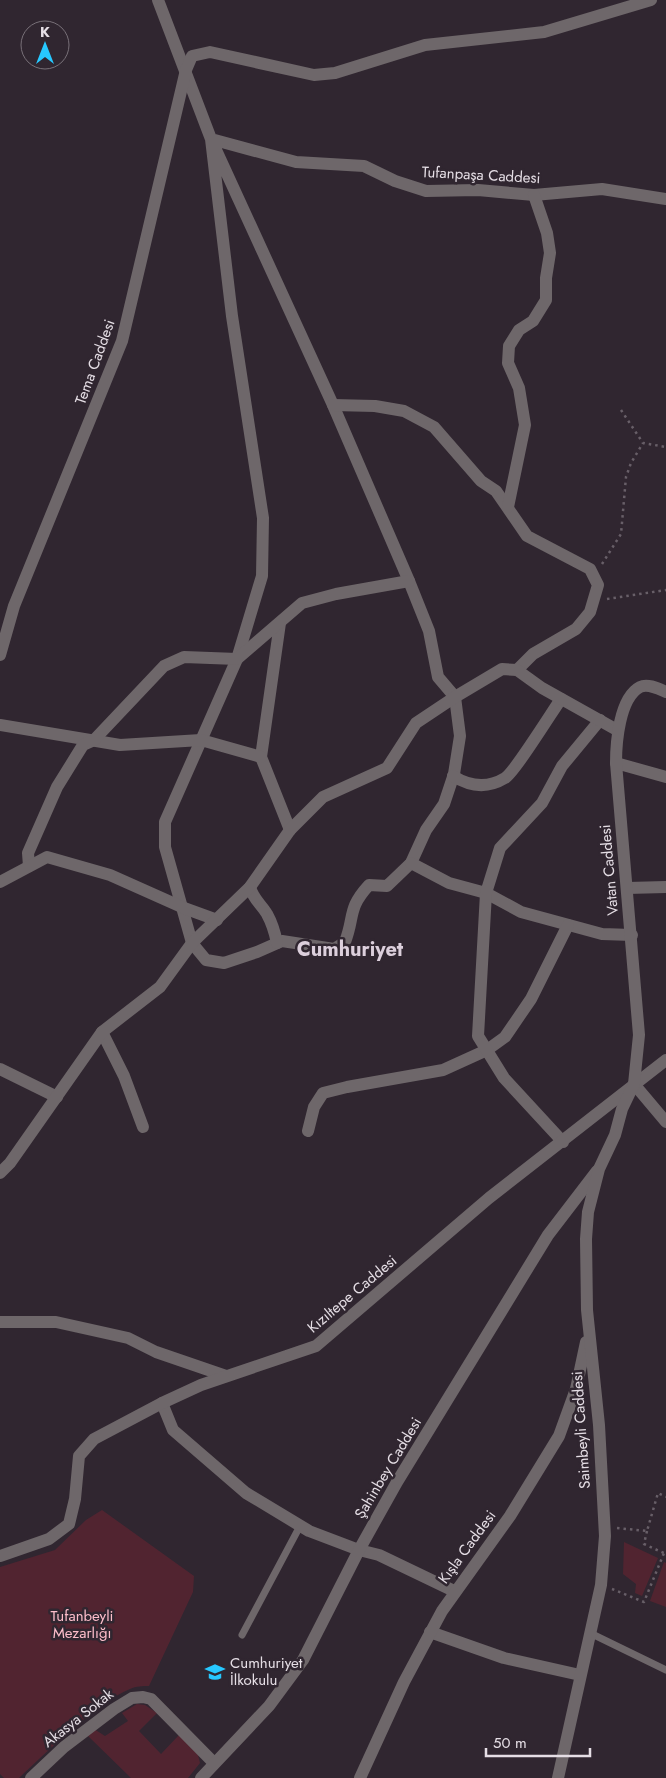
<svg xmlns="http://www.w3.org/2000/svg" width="666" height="1778" viewBox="0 0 666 1778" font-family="Jost,sans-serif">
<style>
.green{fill:#512430}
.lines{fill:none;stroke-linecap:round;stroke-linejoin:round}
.path{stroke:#685f68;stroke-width:2.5;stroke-dasharray:2.5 4;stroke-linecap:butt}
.service{stroke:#6e676a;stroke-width:7}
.minor{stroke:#6e676a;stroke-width:12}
.tertiary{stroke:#6e676a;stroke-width:12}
.labels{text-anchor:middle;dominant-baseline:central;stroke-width:5;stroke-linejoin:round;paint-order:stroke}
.street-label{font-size:15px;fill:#e5dee5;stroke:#302630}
.park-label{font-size:15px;fill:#fcbdca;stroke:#302630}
.poi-label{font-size:15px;fill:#e5dee5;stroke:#302630;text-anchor:start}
.district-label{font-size:20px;font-weight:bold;fill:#dccfdc;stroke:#302630}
</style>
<rect width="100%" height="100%" fill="#302630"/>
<!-- green -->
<g class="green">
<path d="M 102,1510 L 194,1576 L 193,1592 L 149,1686 C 143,1686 136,1686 130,1689 C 96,1703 47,1752 19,1778 L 4,1778 L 0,1774 L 0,1567 L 55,1550 L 86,1520 Z"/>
<polygon points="624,1542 658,1558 642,1596 635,1593 636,1584 623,1574"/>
<polygon points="664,1562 666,1563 666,1607 650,1601"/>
<polygon points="137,1704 145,1705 157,1713 139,1731 161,1754 179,1735 198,1755 200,1763 188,1778 131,1778 87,1735 94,1729 105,1736 128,1721 122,1713"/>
</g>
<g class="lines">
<!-- path -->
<g class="path">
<polyline points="621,410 643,443 666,447"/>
<polyline points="602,564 621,534 626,477 631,463 643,443"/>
<polyline points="607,599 666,590"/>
<polyline points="617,1528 647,1531 658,1493 666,1497"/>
<polyline points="647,1531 644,1544 666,1554"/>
<polyline points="612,1589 644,1602 664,1553"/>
</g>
<!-- service -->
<g class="service">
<polyline points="590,1633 666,1670"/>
<polyline points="242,1635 300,1526"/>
</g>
<!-- minor -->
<g class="minor">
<path d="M 158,0 L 211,139 L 333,405 L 409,581 L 429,631 L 438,677 L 455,697 L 460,736 L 454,774 L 444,804 L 426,830 L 411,863 L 387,886 L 369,885 C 347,909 355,916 345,942 L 334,949 L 282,941 L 257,952 L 224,963 L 206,960 L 192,943 L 165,847 L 165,822 L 237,659 L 262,576 L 263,518 L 232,316 L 211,139 L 296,162 L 364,166 L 395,181 L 426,191 L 478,190 L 534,195 L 602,189 L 666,199"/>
<polyline points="333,405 375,406 404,411 434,427 481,481 496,491 527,536 590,569 598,585 590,612 576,629 533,654 517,670"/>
<polyline points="508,507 525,425 519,388 508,363 509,346 519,330 533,321 546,300 546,278 550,253 547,233 534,195"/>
<polyline points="280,623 261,757 290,830"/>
<polyline points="0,655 14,606 122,341 186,70 192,56 210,52 314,75 335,73 425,45 544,32 651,0"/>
<polyline points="0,725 120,745 201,740 261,757"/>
<polyline points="616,763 666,777"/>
<path d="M 453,776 C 469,786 487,789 505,778 C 514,773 552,712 561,699"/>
<polyline points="411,863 449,883 486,893 521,912 602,934 632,935"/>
<polyline points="29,866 28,853 57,787 83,745 94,740 164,666 184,657 237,659 302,603 336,594 409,581"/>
<polyline points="0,882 47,857 110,875 184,908 217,920"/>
<path d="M 250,887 C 253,899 261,904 267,914 C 272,923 275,933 277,943"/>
<polyline points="627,888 666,887"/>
<polyline points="102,1032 124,1076 143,1127"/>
<polyline points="0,1069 57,1097"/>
<polyline points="634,1084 666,1122"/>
<polyline points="308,1131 314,1107 323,1093 347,1087 443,1070 487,1050 505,1037 531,999 568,925"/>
<polyline points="563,1142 504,1078 478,1036 486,893 500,848 542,803 562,766 600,720"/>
<polyline points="0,1173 10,1163 102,1032 160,987 192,943 250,887 290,830 323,797 387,768 416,723 455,697 502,669 517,670 542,688 617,730"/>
<polyline points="0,1322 56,1322 128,1338 156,1352 226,1376"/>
<polyline points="162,1403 173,1430 246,1493 309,1531 359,1550 379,1555 454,1591"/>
<polyline points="430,1632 504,1658 580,1675"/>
<polyline points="31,1778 64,1747 114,1709 132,1698 143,1697 151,1699 214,1763"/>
</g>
<!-- tertiary -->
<g class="tertiary">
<polyline points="0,1556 49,1539 69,1524 75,1499 79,1456 94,1439 162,1403 201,1385 316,1346 489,1198 666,1060"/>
<polyline points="201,1778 269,1706 303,1660 359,1550 397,1482 548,1235 597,1171"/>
<polyline points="360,1778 404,1682 442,1611 510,1516 559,1436 576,1389 586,1342"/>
<path d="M 558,1778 L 601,1585 L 605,1536 L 599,1425 L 587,1310 L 586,1239 L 588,1212 L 599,1169 L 615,1135 L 622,1109 L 634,1084 L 639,1035 L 616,763 C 616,744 619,698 640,687 C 648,683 659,689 666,692"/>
</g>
</g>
<!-- icons -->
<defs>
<symbol id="school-bare" viewBox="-9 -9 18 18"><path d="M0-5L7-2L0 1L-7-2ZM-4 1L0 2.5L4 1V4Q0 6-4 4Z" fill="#27c8ff" stroke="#302630" stroke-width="2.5" paint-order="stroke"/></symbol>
</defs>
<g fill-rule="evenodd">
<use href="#school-bare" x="201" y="1658" width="28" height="28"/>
</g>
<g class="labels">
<!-- street labels -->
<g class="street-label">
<text transform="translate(481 175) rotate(3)">Tufanpaşa Caddesi</text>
<text transform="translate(95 362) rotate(-70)">Tema Caddesi</text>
<text transform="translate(609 870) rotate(-95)">Vatan Caddesi</text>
<text transform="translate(352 1294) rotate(-40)">Kızıltepe Caddesi</text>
<text transform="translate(581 1430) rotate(-94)">Saimbeyli Caddesi</text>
<text transform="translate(388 1468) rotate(-59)">Şahinbey Caddesi</text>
<text transform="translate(467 1547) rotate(-54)">Kışla Caddesi</text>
<text transform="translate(78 1718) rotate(-38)">Akasya Sokak</text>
</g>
<!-- park labels -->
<g class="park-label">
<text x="82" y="1616">Tufanbeyli<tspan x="82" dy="17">Mezarlığı</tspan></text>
</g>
<!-- poi labels -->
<g class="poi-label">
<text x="230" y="1663">Cumhuriyet<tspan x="230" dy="17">İlkokulu</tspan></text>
</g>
<!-- district labels -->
<g class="district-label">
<text x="350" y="949">Cumhuriyet</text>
</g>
</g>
<!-- north arrow -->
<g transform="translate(45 45)"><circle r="24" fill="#302630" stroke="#787078"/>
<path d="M0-4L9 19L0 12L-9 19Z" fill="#27c8ff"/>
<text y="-8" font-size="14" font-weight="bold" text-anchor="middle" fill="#e5dee5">K</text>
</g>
<!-- scale -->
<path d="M486 1748v8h104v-8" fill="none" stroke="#e5dee5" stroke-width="2.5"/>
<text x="493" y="1748" font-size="15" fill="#e5dee5" stroke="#302630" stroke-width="4" paint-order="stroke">50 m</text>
</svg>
